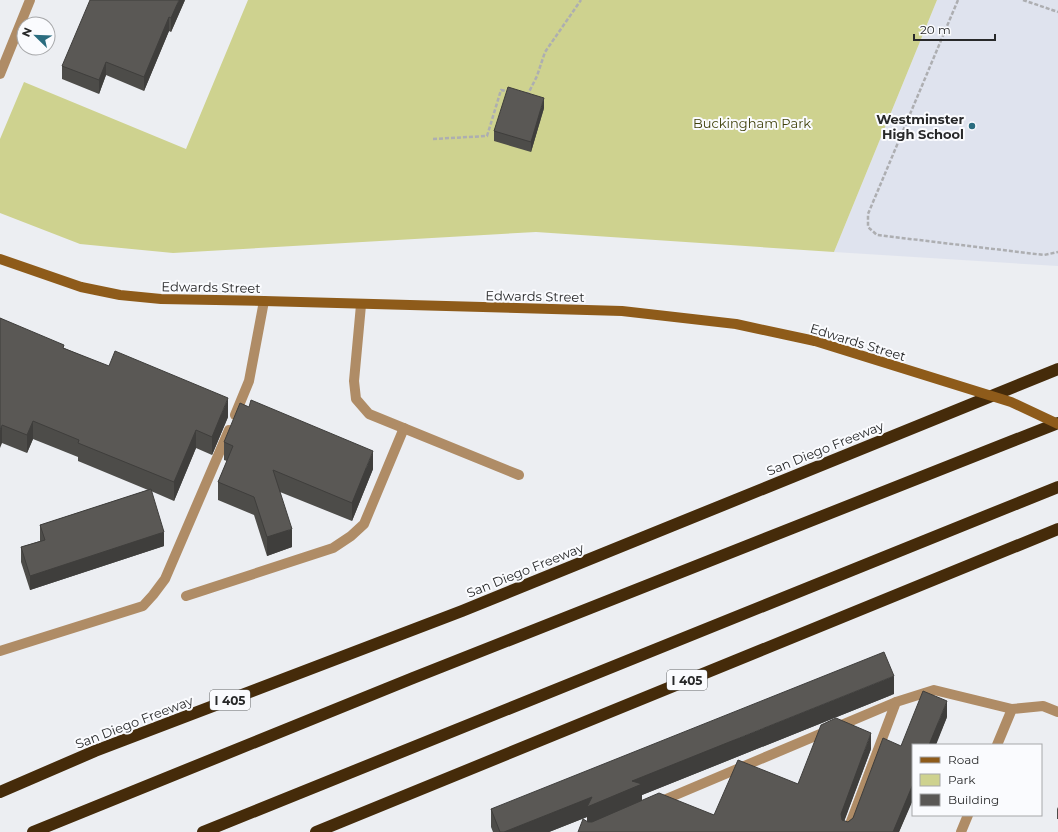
<svg xmlns="http://www.w3.org/2000/svg" width="1058" height="832" viewBox="0 0 1058 832" font-family="Montserrat,sans-serif">
<style>
.built{fill:#dfe3ee}
.green{fill:#ced28f}
.lines{fill:none;stroke-linecap:round;stroke-linejoin:round}
.path{stroke:#adaeb1;stroke-width:2.5;stroke-dasharray:4 2;stroke-linecap:butt}
.lane{stroke:#af8c66;stroke-width:10}
.street{stroke:#af8c66;stroke-width:10}
.secondary{stroke:#8e5b1a;stroke-width:10}
.highway{stroke:#452b0a;stroke-width:12}
.secondary-bridge{stroke:#8e5b1a;stroke-width:10}
.wall{fill:#4d4c49}
.shaded-wall{fill:#3f3e3c}
.building{fill:#5a5855;stroke:#3f3e3c}
.poi-dot{fill:#2a6c7f;stroke:#fafbfe;stroke-width:1.5}
.labels{text-anchor:middle;dominant-baseline:central;stroke-width:4;stroke-linejoin:round;paint-order:stroke}
.shield{fill:#fafbfe;stroke:#67686a;stroke-width:1}
.shield-label{font-size:12px;font-weight:bold;fill:#28292a}
.poi-label{font-size:13px;font-weight:bold;fill:#28292a;stroke:#fafbfe;text-anchor:end}
.park-label{font-size:13px;fill:#3f400a;stroke:#fafbfe}
.street-label{font-size:13px;fill:#28292a;stroke:#fafbfe}
</style>
<rect width="100%" height="100%" fill="#eceef2"/>
<!-- built -->
<polygon class="built" points="937,0 1058,0 1058,266 834,252"/>
<!-- green -->
<polygon class="green" points="248,0 937,0 834,252 536,232 173,253 80,244 0,213 0,139 24,82 186,149"/>
<g class="lines">
<!-- path -->
<g class="path">
<polyline points="958,0 868,214 868,227 877,235 1044,255 1058,252"/>
<polyline points="1023,0 1058,12"/>
<polyline points="527,96 537,76 545,52 581,0"/>
<polyline points="433,139 487,136 501,90 510,92"/>
</g>
<!-- lane -->
<g class="lane">
<polyline points="235,415 249,381 264,301"/>
<polyline points="186,596 333,548 351,536 364,524 404,428"/>
<polyline points="0,651 143,606 153,595 165,579 229,430"/>
<polyline points="659,802 896,702 934,690 1012,709"/>
<polyline points="847,832 896,702"/>
</g>
<!-- street -->
<g class="street">
<polyline points="0,74 30,0"/>
<polyline points="361,305 354,381 356,399 369,414 519,475"/>
<polyline points="997,745 1012,709 1043,706 1058,712"/>
<polyline points="961,832 968,815"/>
</g>
<!-- secondary -->
<polyline class="secondary" points="0,259 81,287 120,295 161,299 264,301 622,311 736,324 815,341"/>
<!-- highway -->
<g class="highway">
<polyline points="0,792 95,751 462,611 1058,369"/>
<polyline points="33,832 413,678 1058,423"/>
<polyline points="203,832 1058,487"/>
<polyline points="316,832 1058,529"/>
</g>
<!-- secondary-bridge -->
<polyline class="secondary-bridge" points="815,341 1011,402 1058,424"/>
</g>
<!-- wall -->
<g class="wall">
<polygon points="185,0 171,32 169,31 144,91 106,75 99,94 62,79 62,66"/>
<polygon points="544,108 531,152 494,141 494,131"/>
<polygon points="0,318 64,348 228,417 212,455 196,448 174,501 151,491 164,546 30,590 21,562 21,547 40,541 40,525 148,490 78,461 78,457 33,439 27,453 2,443"/>
<polygon points="224,442 373,469 352,521 280,492 292,547 267,556 254,515 218,500 218,482 227,461 224,460"/>
<polygon points="894,694 642,795 642,801 714,815 798,784 871,749 844,821 848,822 853,818 901,746 947,717 899,832 587,817 549,832 493,832 491,827 491,809"/>
<polygon points="1058,807 1058,819 1057,819 1057,809"/>
</g>
<!-- shaded-wall -->
<g class="shaded-wall">
<polygon points="179,0 185,0 171,32 171,18"/>
<polygon points="169,17 169,31 144,91 144,77"/>
<polygon points="106,62 106,75 99,94 99,80"/>
<polygon points="544,98 544,108 531,152 531,142"/>
<polygon points="228,398 228,417 212,455 212,437"/>
<polygon points="33,421 33,439 27,453 27,435"/>
<polygon points="2,425 2,443 0,448 0,430"/>
<polygon points="196,430 196,448 174,501 174,482"/>
<polygon points="373,451 373,469 352,521 352,503"/>
<polygon points="292,529 292,547 267,556 267,537"/>
<polygon points="164,532 164,546 30,590 30,576"/>
<polygon points="894,676 894,694 642,795 642,803 587,826 587,817 549,832 504,832"/>
<polygon points="947,701 947,717 936,745 929,745"/>
<polygon points="871,733 871,749 841,830 841,814"/>
<polygon points="913,784 913,800 899,832 893,832"/>
</g>
<!-- building -->
<g class="building">
<polygon points="90,0 179,0 171,18 169,17 144,77 106,62 99,80 62,66"/>
<polygon points="508,87 544,98 531,142 494,131"/>
<polygon points="0,318 64,345 63,348 109,366 115,351 228,398 212,437 196,430 174,482 78,443 79,440 33,421 27,435 2,425 0,430"/>
<polygon points="251,400 373,451 352,503 273,470 292,529 267,537 254,497 218,482 233,446 224,442 240,403 249,407"/>
<polygon points="151,489 164,532 30,576 21,547 45,540 40,525"/>
<polygon points="884,652 894,676 632,781 642,784 587,807 592,797 504,832 500,832 491,809"/>
<polygon points="923,691 947,701 929,745 913,745 913,784 893,832 578,832 583,819 588,822 592,822 659,793 714,815 738,760 798,784 821,725 836,718 871,733 841,814 842,820 848,822 853,818 883,738 901,746"/>
</g>
<!-- markers -->
<circle class="poi-dot" cx="972" cy="126" r="4"/>
<g class="labels">
<!-- shield labels -->
<g class="shield">
<rect x="667" y="670" width="40" height="20" rx="3"/>
<rect x="210" y="690" width="40" height="20" rx="3"/>
</g>
<g class="shield-label">
<text x="687" y="680">I 405</text>
<text x="230" y="700">I 405</text>
</g>
<!-- poi labels -->
<g class="poi-label">
<text x="964" y="119">Westminster<tspan x="964" dy="15">High School</tspan></text>
</g>
<!-- park labels -->
<g class="park-label">
<text x="752" y="123">Buckingham Park</text>
</g>
<!-- street labels -->
<g class="street-label">
<text transform="translate(211 287) rotate(1)">Edwards Street</text>
<text transform="translate(535 296) rotate(1)">Edwards Street</text>
<text transform="translate(858 342) rotate(17)">Edwards Street</text>
<text transform="translate(825 448) rotate(-22)">San Diego Freeway</text>
<text transform="translate(525 570) rotate(-22)">San Diego Freeway</text>
<text transform="translate(134 722) rotate(-21)">San Diego Freeway</text>
</g>
</g>
<!-- legend -->
<rect x="912" y="744" width="130" height="72" fill="#fafbfe" stroke="#a6a7a9"/>
<rect x="920" y="757" width="20" height="6" fill="#8e5b1a" stroke="#a6a7a9"/>
<text x="948" y="764" font-size="12" fill="#28292a">Road</text>
<rect x="920" y="774" width="20" height="12" fill="#ced28f" stroke="#a6a7a9"/>
<text x="948" y="784" font-size="12" fill="#28292a">Park</text>
<rect x="920" y="794" width="20" height="12" fill="#5a5855" stroke="#a6a7a9"/>
<text x="948" y="804" font-size="12" fill="#28292a">Building</text>
<!-- north arrow -->
<g transform="translate(36 36) rotate(293)"><circle r="19" fill="#fafbfe" stroke="#a6a7a9"/>
<path d="M0-3L7 15L0 10L-7 15Z" fill="#2a6c7f"/>
<text y="-6" font-size="11" font-weight="bold" text-anchor="middle" fill="#28292a">N</text>
</g>
<!-- scale -->
<path d="M914 34v6h81v-6" fill="none" stroke="#28292a" stroke-width="2"/>
<text x="920" y="34" font-size="12" fill="#28292a" stroke="#fafbfe" stroke-width="3" paint-order="stroke">20 m</text>
</svg>
